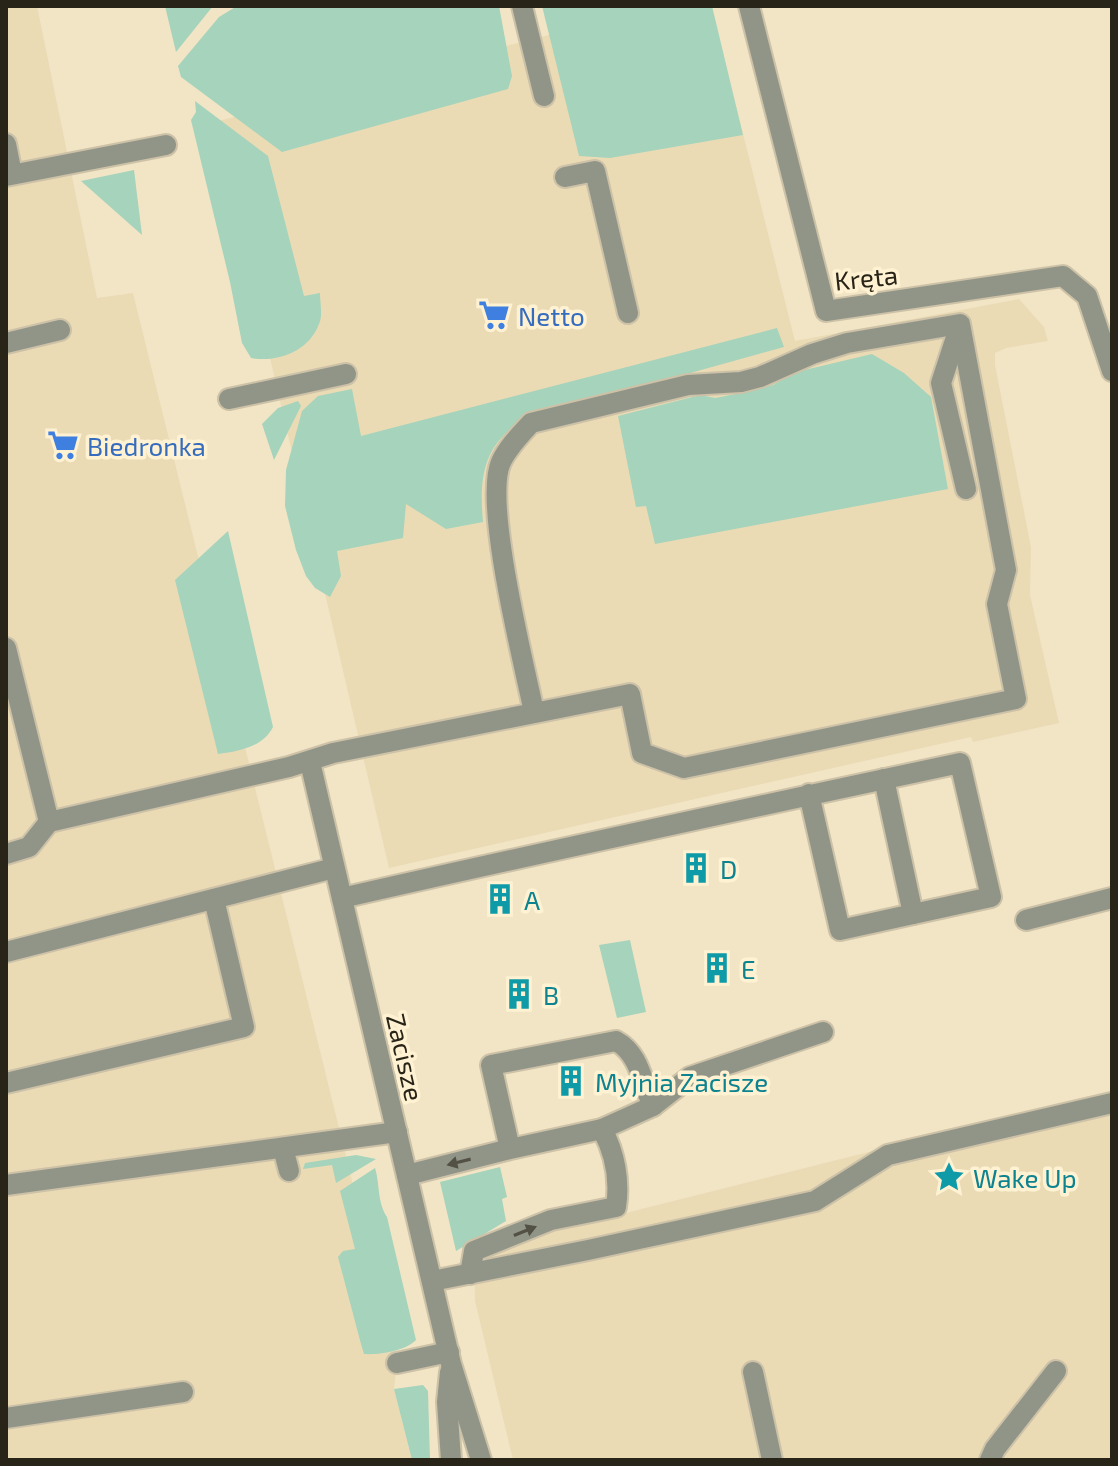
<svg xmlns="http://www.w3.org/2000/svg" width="1118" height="1466" viewBox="0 0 1118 1466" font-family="'Exo 2',sans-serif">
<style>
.built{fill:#eadbb5}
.green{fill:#a6d3bb}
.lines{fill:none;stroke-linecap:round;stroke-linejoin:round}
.service-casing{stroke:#cdc2a7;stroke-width:24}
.minor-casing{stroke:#cdc2a7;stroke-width:24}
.tertiary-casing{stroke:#cdc2a7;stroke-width:24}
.service{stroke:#919588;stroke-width:20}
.minor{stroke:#919588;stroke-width:20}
.tertiary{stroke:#919588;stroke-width:20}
.oneway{fill:#535145}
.labels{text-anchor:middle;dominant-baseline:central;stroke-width:7;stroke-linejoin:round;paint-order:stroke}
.street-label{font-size:26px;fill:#292418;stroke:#fff2d3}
.shop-label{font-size:26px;fill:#366cbe;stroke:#fff2d3;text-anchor:start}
.culture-label{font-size:26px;fill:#0d838f;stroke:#fff2d3;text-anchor:start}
</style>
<rect width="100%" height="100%" fill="#f1e5c6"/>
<!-- built -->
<g class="built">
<polygon points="6,6 37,6 97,298 133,293 397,1363 394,1389 412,1460 6,1460"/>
<polygon points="660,6 711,6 795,341 1019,299 1044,327 1048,341 1006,348 995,353 995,365 1031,547 1030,595 1059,723 973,742 971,737 389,868 215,122"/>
<polygon points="1112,1091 1112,1460 513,1460 475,1301 474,1251"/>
</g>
<!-- green -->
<g class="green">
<polygon points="165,6 213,6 176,52"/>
<polygon points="237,6 499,6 512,76 508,89 282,152 181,77 178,66 219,17"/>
<polygon points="542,6 712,6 743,135 610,158 579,156"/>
<path d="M 195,101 L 268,156 L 304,296 L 320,293 C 320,303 323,316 319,324 C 309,351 278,363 251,358 L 242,343 L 230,282 L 191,120 L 196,112 Z"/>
<polygon points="134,170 142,235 81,181"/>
<path d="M 777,328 L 784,347 L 525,419 C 483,444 479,477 483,522 L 446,529 L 406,504 L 403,538 L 337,551 L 341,576 L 330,597 L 315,588 L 306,576 L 296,550 L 285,506 L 286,470 L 302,411 L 318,396 L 352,389 L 361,436 Z"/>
<polygon points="872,354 904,373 931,397 948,489 655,544 646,506 636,507 618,416 700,395 715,398 751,391 773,385 796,372"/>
<polygon points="298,401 301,406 274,460 262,424 278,408"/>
<path d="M 228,531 L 273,727 C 263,747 239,751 218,754 L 175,580 Z"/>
<polygon points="630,940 646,1012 617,1018 599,945"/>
<polygon points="356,1155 376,1159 336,1183 332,1165 303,1169 305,1163"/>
<polygon points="500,1167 507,1197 502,1199 506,1221 456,1251 440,1182"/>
<path d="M 375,1168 C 380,1184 377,1202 387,1217 L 416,1340 C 405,1351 380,1355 364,1354 L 361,1344 L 338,1257 L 343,1251 L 355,1249 L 340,1191 Z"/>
<polygon points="423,1385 428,1391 430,1460 412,1460 394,1389"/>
</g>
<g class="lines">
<defs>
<g id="service">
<polyline points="522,6 544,96"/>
<polyline points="6,144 12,174"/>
<polyline points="6,176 166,145"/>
<polyline points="565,177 595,171 628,313"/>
<polyline points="959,328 941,383 966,489"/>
<polyline points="6,343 60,330"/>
<polyline points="229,399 346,374"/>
<polyline points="6,648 49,822"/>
<polyline points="884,779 913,914"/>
<path d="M 6,854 L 29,847 L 49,822 L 289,767 L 333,753 L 630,694 L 642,753 L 684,768 L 1016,699 L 997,604 L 1006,570 L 960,324 L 847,343 L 812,354 L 760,377 L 741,382 L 688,385 L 531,423 C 520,435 508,447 501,462 C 483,502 524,664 534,712"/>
<path d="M 342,898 C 547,851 754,807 960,763 L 991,897 L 840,930 L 809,794"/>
<polyline points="1026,920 1112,898"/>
<polyline points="6,952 334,868"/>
<polyline points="6,1083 244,1027 214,899"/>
<polyline points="653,1106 690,1077 823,1032"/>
<polyline points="283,1148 289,1171"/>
<path d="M 407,1175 L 510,1149 L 602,1129 L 653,1106 C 642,1083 640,1054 616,1041 L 491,1065 L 510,1149"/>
<polyline points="6,1185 397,1132"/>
<path d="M 470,1274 L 474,1251 L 551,1220 L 616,1207 C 620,1181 615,1153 602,1129"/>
<polyline points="432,1281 588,1250 815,1201 888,1155 1112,1103"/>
<polyline points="397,1363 449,1352"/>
<polyline points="753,1372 772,1460"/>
<polyline points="6,1418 183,1392"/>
<polyline points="990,1460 995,1449 1056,1371"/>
</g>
<polyline id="minor" points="749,6 826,311 1063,276 1087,296 1112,371"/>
<g id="tertiary">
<polyline points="310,762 451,1364 481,1460"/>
<polyline points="450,1372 447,1402 451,1460"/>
</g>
</defs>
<!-- service casing -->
<use href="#service" class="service-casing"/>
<!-- minor casing -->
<use href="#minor" class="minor-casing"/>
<!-- tertiary casing -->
<use href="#tertiary" class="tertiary-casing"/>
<!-- service -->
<use href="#service" class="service"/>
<!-- minor -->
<use href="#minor" class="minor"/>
<!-- tertiary -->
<use href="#tertiary" class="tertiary"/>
</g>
<!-- one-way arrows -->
<defs><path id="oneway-solid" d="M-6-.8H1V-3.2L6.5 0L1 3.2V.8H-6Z" transform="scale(2)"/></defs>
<g class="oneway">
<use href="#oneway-solid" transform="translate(459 1162) rotate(166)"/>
<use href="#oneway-solid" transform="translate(525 1231) rotate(-22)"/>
</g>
<!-- icons -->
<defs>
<symbol id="supermarket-bare" viewBox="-9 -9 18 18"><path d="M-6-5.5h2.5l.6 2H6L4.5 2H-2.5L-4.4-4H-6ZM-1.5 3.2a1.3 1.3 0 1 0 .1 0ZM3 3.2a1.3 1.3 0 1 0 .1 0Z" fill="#3f7fe0" stroke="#fff2d3" stroke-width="2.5" paint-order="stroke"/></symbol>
<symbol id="building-bare" viewBox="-9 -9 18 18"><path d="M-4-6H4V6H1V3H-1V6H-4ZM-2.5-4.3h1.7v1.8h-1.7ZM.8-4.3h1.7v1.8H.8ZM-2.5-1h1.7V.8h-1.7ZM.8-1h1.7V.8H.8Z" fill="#0f9aa8" stroke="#fff2d3" stroke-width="2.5" paint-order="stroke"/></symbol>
<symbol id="sight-bare" viewBox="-9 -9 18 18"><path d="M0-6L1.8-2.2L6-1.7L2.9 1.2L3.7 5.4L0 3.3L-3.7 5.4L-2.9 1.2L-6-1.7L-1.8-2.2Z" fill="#0f9aa8" stroke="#fff2d3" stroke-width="2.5" paint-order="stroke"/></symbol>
</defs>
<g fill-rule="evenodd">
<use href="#supermarket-bare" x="472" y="293" width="44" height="44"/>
<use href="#supermarket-bare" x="41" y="423" width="44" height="44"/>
<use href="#building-bare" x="674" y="846" width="44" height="44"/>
<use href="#building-bare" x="478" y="877" width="44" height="44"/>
<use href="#building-bare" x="695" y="946" width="44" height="44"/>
<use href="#building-bare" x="497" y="972" width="44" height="44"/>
<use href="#building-bare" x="549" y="1059" width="44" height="44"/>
<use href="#sight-bare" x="927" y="1155" width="44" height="44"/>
</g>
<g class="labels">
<!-- street labels -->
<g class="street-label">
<text transform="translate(866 277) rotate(-6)">Kręta</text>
<text transform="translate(406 1057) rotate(77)">Zacisze</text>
</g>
<!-- shop labels -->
<g class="shop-label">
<text x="518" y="315">Netto</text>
<text x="87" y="445">Biedronka</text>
</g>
<!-- culture labels -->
<g class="culture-label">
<text x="720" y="868">D</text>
<text x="524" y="899">A</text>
<text x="741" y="968">E</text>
<text x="543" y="994">B</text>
<text x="595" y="1081">Myjnia Zacisze</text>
<text x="973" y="1177">Wake Up</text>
</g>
</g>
<!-- border -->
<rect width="1118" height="1466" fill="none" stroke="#292418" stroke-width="16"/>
</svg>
